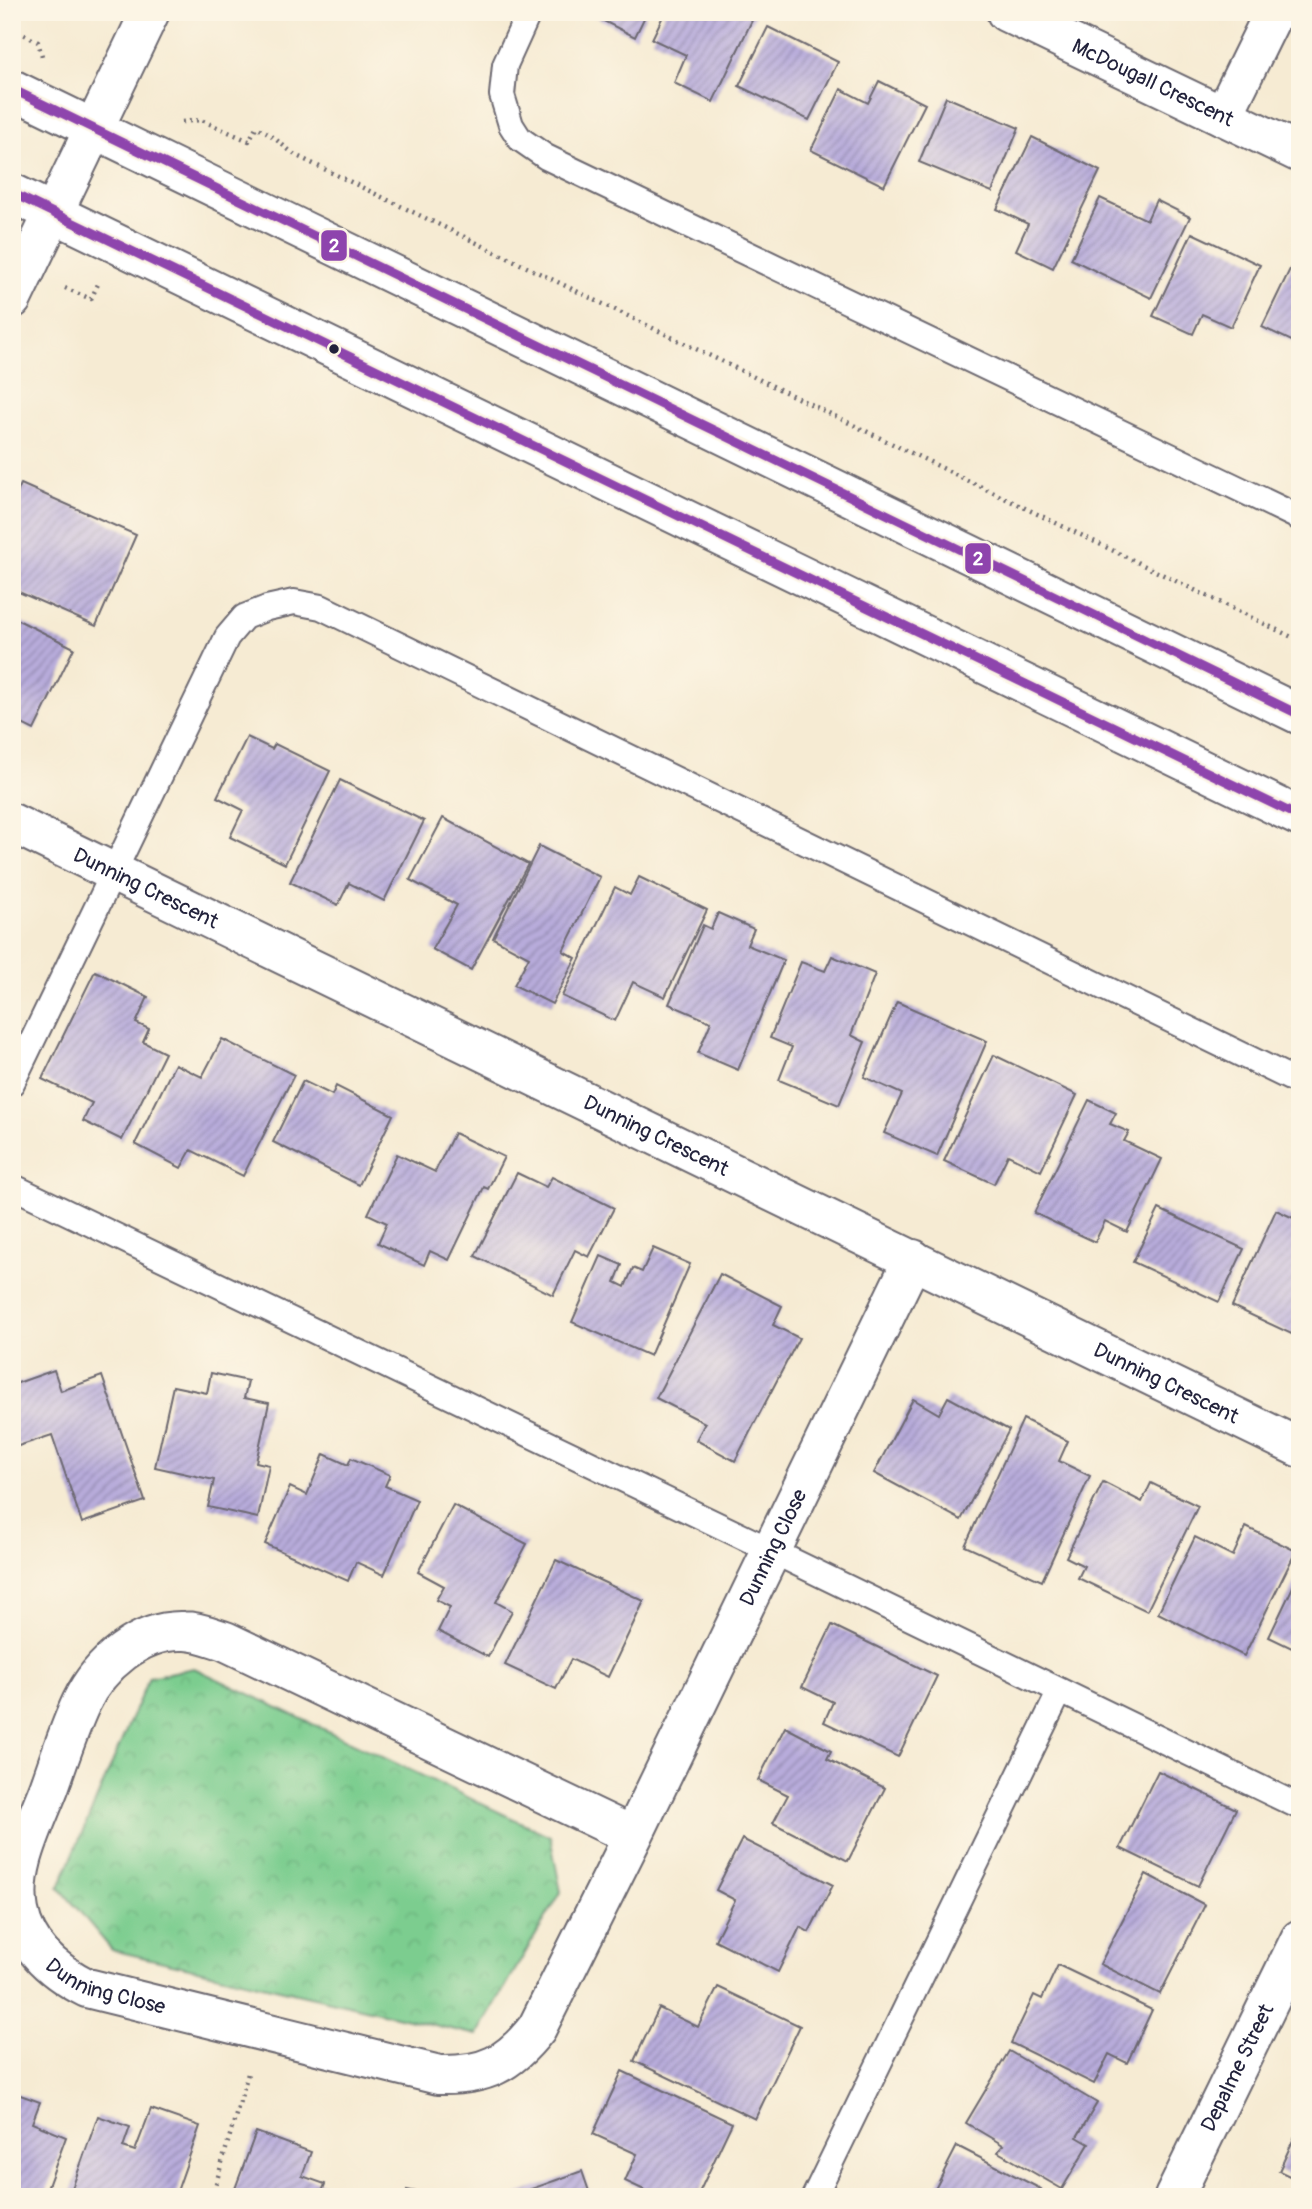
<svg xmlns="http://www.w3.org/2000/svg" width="1312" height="2209" viewBox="0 0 1312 2209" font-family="Pangolin,sans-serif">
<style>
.park{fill:url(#park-crowns);stroke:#4e7865;stroke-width:2}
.building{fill:url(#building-hatch)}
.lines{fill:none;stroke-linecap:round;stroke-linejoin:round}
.service-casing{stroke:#6c6870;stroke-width:28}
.minor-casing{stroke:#6c6870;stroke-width:42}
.tertiary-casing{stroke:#6c6870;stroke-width:42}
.secondary-casing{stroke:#6c6870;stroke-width:42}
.path{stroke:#6c6870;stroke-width:4.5;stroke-dasharray:2 5;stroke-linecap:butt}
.service{stroke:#fff;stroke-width:24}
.minor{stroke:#fff;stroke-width:38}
.tertiary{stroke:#fff;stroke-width:38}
.secondary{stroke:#fff;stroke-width:38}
.bus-1-casing{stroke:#fcf5e5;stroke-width:14}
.bus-1{stroke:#8e44ad;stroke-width:9}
.bus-dot{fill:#22223b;stroke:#fcf5e5;stroke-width:2.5}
.labels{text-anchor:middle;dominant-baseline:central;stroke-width:5;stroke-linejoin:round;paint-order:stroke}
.street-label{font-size:21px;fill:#22223b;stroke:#fcf5e5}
.line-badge{stroke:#fcf5e5;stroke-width:2.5}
.badge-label{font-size:19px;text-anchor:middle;font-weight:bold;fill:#fff}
</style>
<defs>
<pattern id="park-crowns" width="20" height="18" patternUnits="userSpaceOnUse" patternTransform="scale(1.75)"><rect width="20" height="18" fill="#7bcd8f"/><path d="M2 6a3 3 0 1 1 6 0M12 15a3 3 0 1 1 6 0" fill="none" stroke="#6ab07c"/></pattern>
<pattern id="building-hatch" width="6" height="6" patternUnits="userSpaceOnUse" patternTransform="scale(1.75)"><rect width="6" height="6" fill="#b8acdb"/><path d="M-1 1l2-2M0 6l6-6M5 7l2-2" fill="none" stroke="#958cb3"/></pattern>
</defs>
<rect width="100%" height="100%" fill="#fcf5e5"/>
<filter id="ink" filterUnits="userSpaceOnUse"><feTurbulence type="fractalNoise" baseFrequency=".0143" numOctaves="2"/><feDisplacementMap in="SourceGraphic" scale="14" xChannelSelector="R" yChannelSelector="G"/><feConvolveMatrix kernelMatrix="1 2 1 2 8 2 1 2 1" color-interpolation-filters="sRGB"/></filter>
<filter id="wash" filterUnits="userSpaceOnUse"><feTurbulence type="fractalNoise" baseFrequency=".00686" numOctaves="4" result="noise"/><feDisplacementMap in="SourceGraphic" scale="28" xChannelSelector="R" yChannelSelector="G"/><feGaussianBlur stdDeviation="1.57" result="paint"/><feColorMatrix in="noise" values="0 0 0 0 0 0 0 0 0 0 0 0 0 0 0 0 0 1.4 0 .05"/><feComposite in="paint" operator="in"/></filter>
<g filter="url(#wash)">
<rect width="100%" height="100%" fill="#f6ebd3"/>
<!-- park -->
<polygon class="park" points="194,1668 550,1836 561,1892 477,2035 112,1950 59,1887 149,1677"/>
<g id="blocks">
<!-- building -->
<g class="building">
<polygon points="586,12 647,12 635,37"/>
<polygon points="665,12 756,12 713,102 674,83 686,55 652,39"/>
<polygon points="768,27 838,62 809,120 739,86"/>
<polygon points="879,81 925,104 884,186 811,150 841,89 868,103"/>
<polygon points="946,97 1019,128 992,192 919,162"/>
<polygon points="1032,137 1100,171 1053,268 1016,250 1028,224 997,209"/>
<polygon points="1100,198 1147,220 1156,200 1190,217 1151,298 1071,259"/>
<polygon points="1192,233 1260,265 1231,327 1202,314 1193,334 1153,316"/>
<polygon points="1292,265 1300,268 1300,345 1262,327"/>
<polygon points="21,484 136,535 96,626 12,589 12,504"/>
<polygon points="12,617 74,648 34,730 12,719"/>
<polygon points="247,737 272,749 275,744 330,771 285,864 230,837 243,810 217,797"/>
<polygon points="340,780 424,821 384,901 349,883 338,905 290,882"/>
<polygon points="443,818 528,864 471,970 432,949 457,905 410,880"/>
<polygon points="539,846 600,877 563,951 576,958 552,1004 514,985 529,957 493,938"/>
<polygon points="639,877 707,910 665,997 633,982 615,1021 562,996 615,887 630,895"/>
<polygon points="718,913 754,929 747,945 784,960 738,1070 698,1053 711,1022 669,1004 703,925 711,929"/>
<polygon points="832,956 875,974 851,1035 865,1042 839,1105 779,1080 792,1047 770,1038 801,962 825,971"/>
<polygon points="95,971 148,997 136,1023 149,1029 143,1042 165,1053 122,1140 83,1121 92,1103 42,1079"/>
<polygon points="897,1002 987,1041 937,1156 884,1133 902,1094 864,1077"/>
<polygon points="222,1039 294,1075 243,1176 191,1150 181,1168 135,1144 175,1064 202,1077"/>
<polygon points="994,1055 1077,1095 1041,1171 1008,1155 994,1184 944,1161"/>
<polygon points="303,1081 332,1095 336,1086 393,1115 359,1185 273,1142"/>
<polygon points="1089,1100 1116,1113 1110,1124 1129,1132 1124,1141 1162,1159 1127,1232 1105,1221 1095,1242 1034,1213"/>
<polygon points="454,1133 504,1157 488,1189 484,1187 449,1260 430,1251 424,1265 378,1243 387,1223 368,1214 397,1154 435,1172"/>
<polygon points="517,1173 546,1187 552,1177 614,1208 589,1257 575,1250 553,1295 475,1256"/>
<polygon points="1159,1209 1244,1249 1219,1302 1133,1262"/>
<polygon points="1276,1210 1300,1221 1300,1338 1232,1306"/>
<polygon points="653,1248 690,1264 650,1356 572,1322 601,1256 622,1265 615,1282 625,1287 633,1268 642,1272"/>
<polygon points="720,1274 782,1306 773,1325 799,1338 735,1461 696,1440 705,1423 656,1398"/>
<polygon points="54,1370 61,1391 102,1376 145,1501 82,1523 52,1435 12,1448 12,1385"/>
<polygon points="211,1373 248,1381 244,1398 269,1403 256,1462 269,1465 258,1518 208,1507 214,1480 155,1467 173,1386 207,1393"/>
<polygon points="948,1397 1009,1430 961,1520 874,1473 913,1399 939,1414"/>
<polygon points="1023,1419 1068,1441 1059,1461 1090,1476 1042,1581 965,1546"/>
<polygon points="324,1454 348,1465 351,1458 390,1475 385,1486 417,1500 384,1575 356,1562 348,1581 265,1544 290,1487 307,1495"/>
<polygon points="1103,1482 1142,1502 1151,1483 1198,1506 1147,1611 1078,1578 1084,1566 1066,1557"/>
<polygon points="453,1505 527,1544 496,1602 512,1611 488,1657 438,1631 450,1607 436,1600 444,1586 418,1572"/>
<polygon points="1246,1527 1296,1551 1244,1656 1158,1613 1195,1537 1233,1556"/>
<polygon points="556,1560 644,1601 608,1677 571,1659 556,1689 505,1665"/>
<polygon points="1300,1572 1300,1652 1269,1637"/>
<polygon points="832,1625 937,1676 898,1757 824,1722 833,1702 802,1687"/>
<polygon points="785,1727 831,1751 827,1759 885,1788 848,1861 773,1823 788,1795 758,1780"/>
<polygon points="1158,1771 1236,1809 1198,1886 1120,1848"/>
<polygon points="742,1839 833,1885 809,1932 800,1927 778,1972 715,1940 735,1900 716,1890"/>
<polygon points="1146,1874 1205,1905 1160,1994 1100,1964"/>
<polygon points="1058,1965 1152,2010 1127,2063 1109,2054 1094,2084 1011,2043 1034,1995 1042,1999"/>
<polygon points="718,1987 800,2026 755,2119 634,2061 659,2008 698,2027"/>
<polygon points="1009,2051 1097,2103 1077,2137 1089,2144 1062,2189 998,2152 1003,2145 966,2123"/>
<polygon points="622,2071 732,2123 697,2197 659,2197 625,2181 637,2154 593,2134"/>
<polygon points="12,2092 40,2102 32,2123 66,2137 44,2197 12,2197"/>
<polygon points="151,2109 200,2126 175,2197 69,2197 98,2116 130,2127 123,2147 135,2151"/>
<polygon points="1300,2125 1300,2181 1279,2171"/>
<polygon points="256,2132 311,2152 302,2176 325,2184 320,2197 232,2197"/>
<polygon points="957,2146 1041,2189 1037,2197 931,2197"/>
<polygon points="582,2171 591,2197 518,2197 517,2194"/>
<polygon points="407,2190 436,2196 435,2197 406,2197"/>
</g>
</g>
</g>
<g filter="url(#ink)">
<use href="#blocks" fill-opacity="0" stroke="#6c6870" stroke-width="2"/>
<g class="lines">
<defs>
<g id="service">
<polyline points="529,12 505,65 502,95 511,125 520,139 546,157 1300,518"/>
<polyline points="12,1083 227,637 244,617 267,608 294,602 321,607 1300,1083"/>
<polyline points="12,1186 735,1533 1300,1807"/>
<polyline points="814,2197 1060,1691"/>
</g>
<g id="minor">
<path id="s1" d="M 1006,12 L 1300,153"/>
<polyline points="1223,116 1274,12"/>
<path id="s2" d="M 12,823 L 1300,1448"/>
<path id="s3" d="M 633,1836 L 225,1641 C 212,1637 198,1631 184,1631 C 140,1629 99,1665 81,1703 C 68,1731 59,1760 49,1788 C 34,1827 11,1869 19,1911 C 26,1948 55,1972 87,1988 L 439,2075 C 485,2076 509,2064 537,2028 L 633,1836 L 913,1259"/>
<path id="s4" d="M 1174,2197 L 1300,1939"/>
</g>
<polyline id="tertiary" points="12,299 150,12"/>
<g id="secondary">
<polyline points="12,89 1300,715"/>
<polyline points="12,193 1300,817"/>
</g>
</defs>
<!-- service casing -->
<use href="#service" class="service-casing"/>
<!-- minor casing -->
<use href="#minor" class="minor-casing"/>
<!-- tertiary casing -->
<use href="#tertiary" class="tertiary-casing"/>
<!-- secondary casing -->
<use href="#secondary" class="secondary-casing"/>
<!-- path -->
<g class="path">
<polyline points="12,28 38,42 42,56"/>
<polyline points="182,122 201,120 249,141 256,127 268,133 295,155 1300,641"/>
<polyline points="65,288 91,299 99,282"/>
<polyline points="212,2197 249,2070"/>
</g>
<!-- service -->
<use href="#service" class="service"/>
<!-- minor -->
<use href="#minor" class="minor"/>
<!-- tertiary -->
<use href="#tertiary" class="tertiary"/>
<!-- secondary -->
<use href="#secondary" class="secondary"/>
<defs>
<g id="bus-1">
<polyline points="12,89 1300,715"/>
<polyline points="12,193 1300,817"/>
</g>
</defs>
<!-- bus-1 casing -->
<use href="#bus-1" class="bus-1-casing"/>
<!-- bus-1 -->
<use href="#bus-1" class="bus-1"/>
</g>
</g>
<!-- markers -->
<circle class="bus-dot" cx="334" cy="349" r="6"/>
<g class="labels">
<!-- street labels -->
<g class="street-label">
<text stroke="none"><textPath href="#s1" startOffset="163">McDougall Crescent</textPath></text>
<text stroke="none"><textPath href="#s2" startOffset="149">Dunning Crescent</textPath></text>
<text stroke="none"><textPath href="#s2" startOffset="716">Dunning Crescent</textPath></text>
<text stroke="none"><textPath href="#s2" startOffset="1283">Dunning Crescent</textPath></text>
<text stroke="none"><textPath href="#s3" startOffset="1965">Dunning Close</textPath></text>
<text stroke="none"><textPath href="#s3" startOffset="970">Dunning Close</textPath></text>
<text stroke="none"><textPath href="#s4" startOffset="144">Depalme Street</textPath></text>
</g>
</g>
<g class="line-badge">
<rect x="320" y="229" width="28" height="33" rx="7" fill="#8e44ad"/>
<rect x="964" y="542" width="28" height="33" rx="7" fill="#8e44ad"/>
</g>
<g class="badge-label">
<text x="334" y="252">2</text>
<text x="978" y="565">2</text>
</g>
<!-- margin -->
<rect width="1312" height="2209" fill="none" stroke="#fcf5e5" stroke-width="42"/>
</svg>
